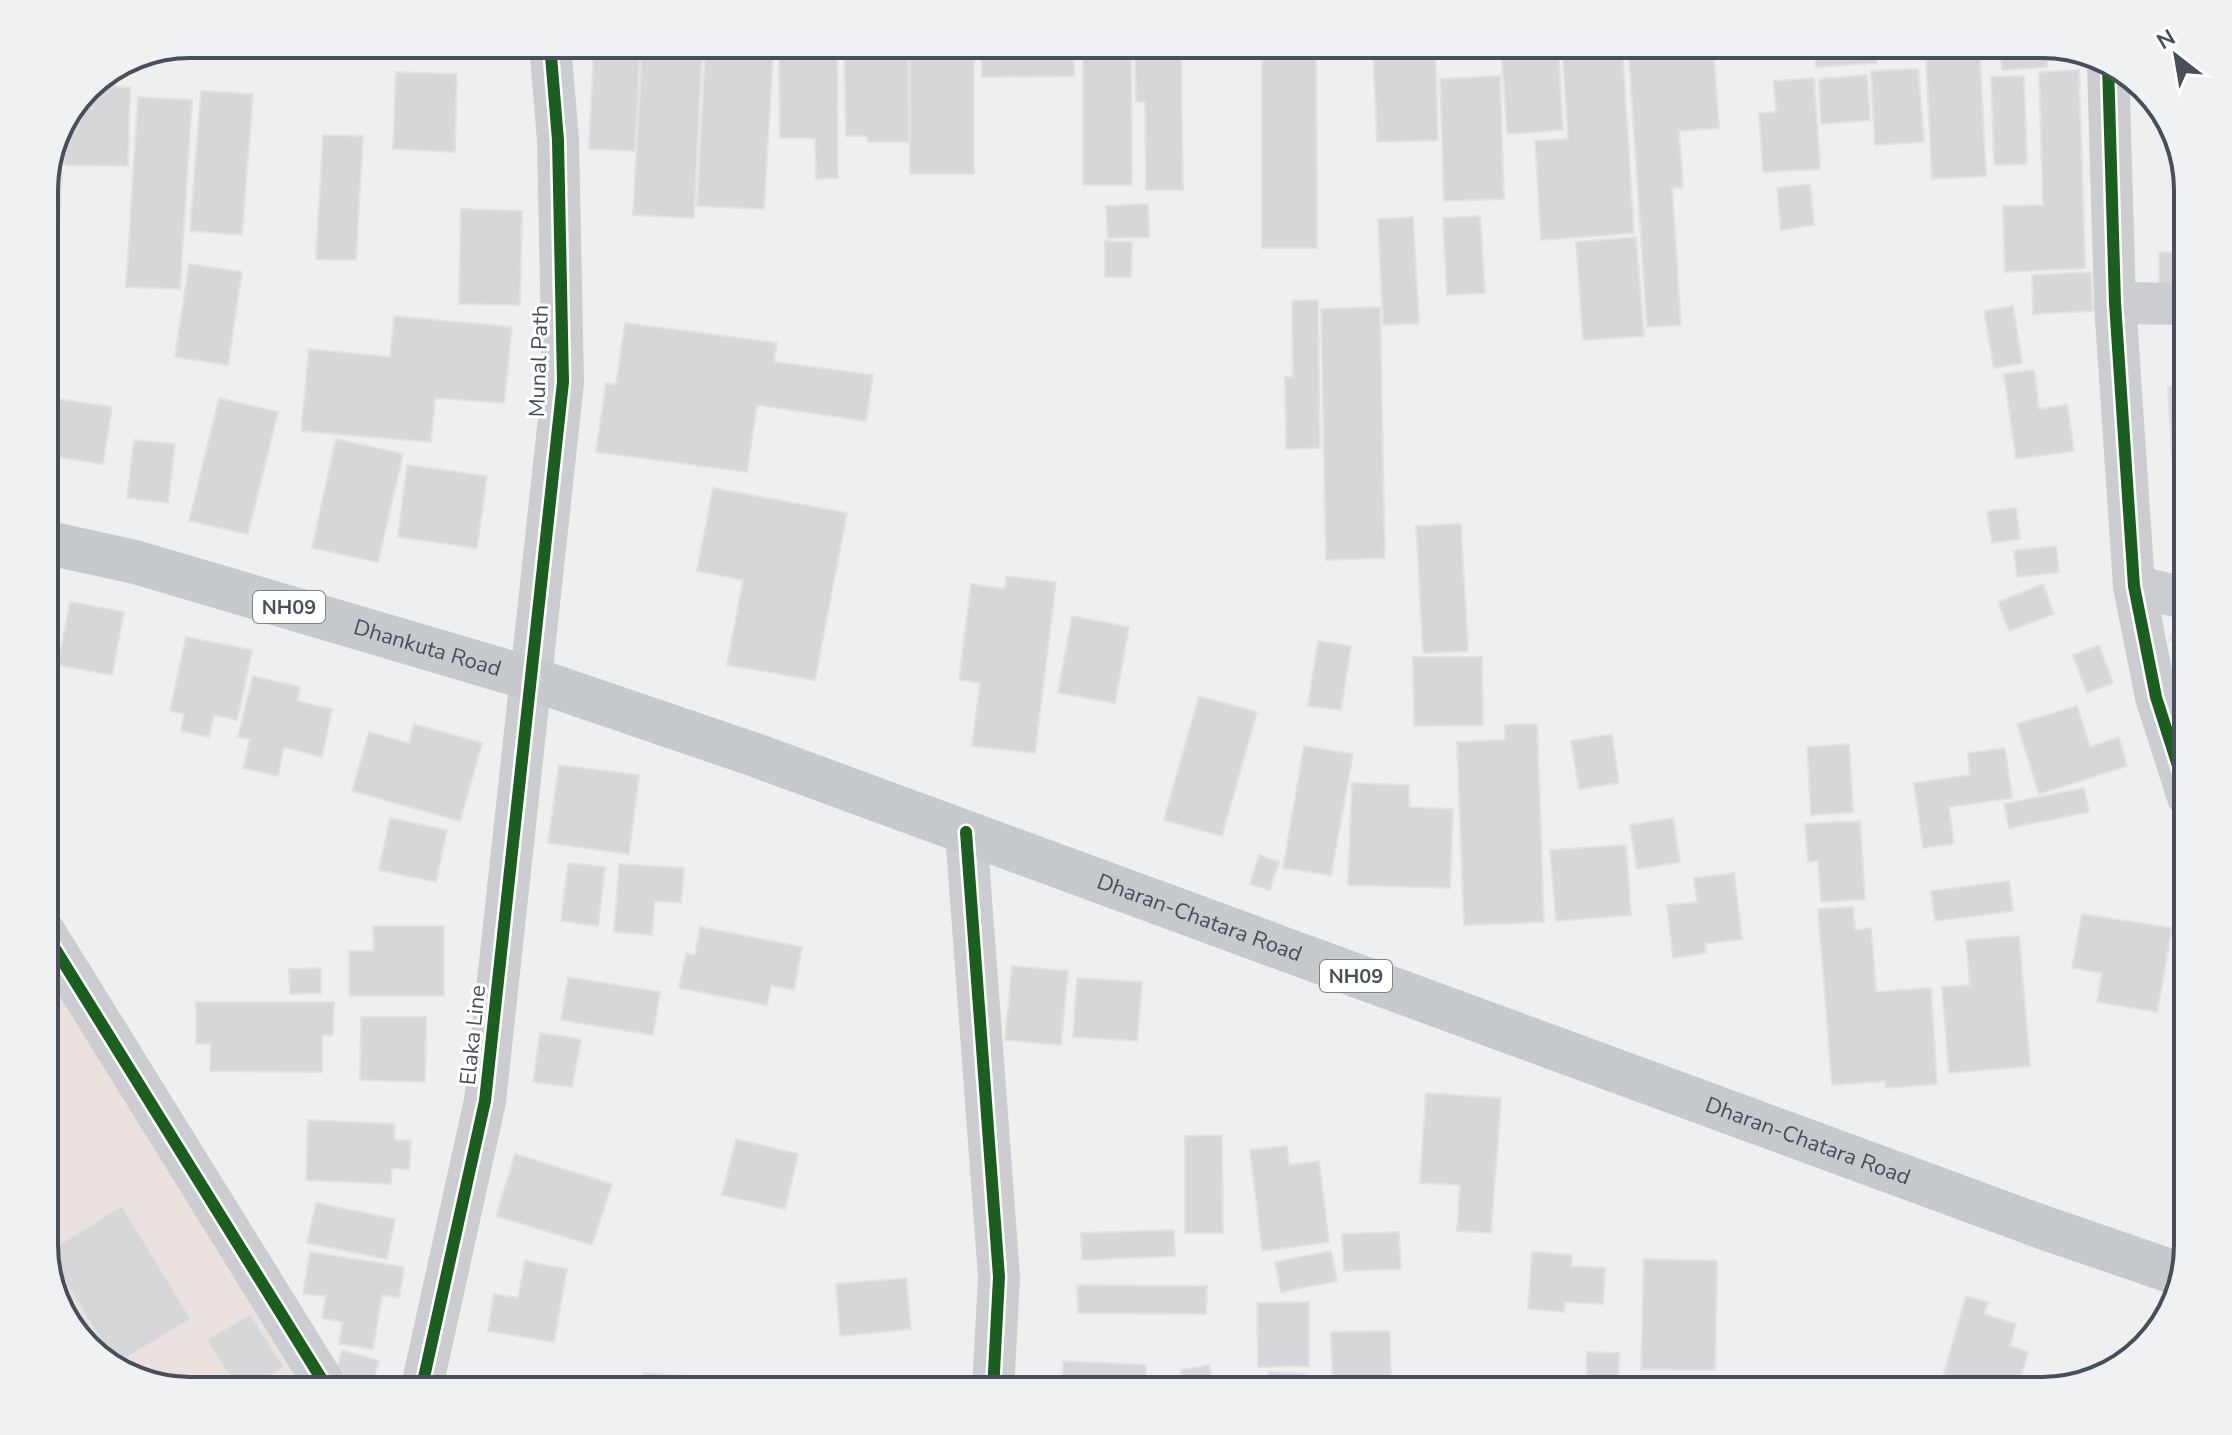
<svg xmlns="http://www.w3.org/2000/svg" width="2232" height="1435" viewBox="0 0 2232 1435" font-family="'Nunito Sans',sans-serif">
<style>
.medical{fill:#ebe1df}
.building{fill:#d7d7d9;stroke:#e1e1e2;stroke-width:2}
.lines{fill:none;stroke-linecap:round;stroke-linejoin:round}
.minor{stroke:#cbcdd0;stroke-width:42}
.primary{stroke:#c7cacc;stroke-width:44}
.cycleway-casing{stroke:#fff;stroke-width:17}
.cycleway{stroke:#1b5e20;stroke-width:12}
.labels{text-anchor:middle;dominant-baseline:central;stroke-width:6;stroke-linejoin:round;paint-order:stroke}
.shield{fill:#fff;stroke:#7f848c;stroke-width:2}
.shield-label{font-size:20px;font-weight:bold;fill:#484f5a}
.street-label{font-size:22px;fill:#484f5a;stroke:#fff}
.rim{fill:none;stroke:#484f5a;stroke-width:4}
</style>
<rect width="100%" height="100%" fill="#f0efef"/>
<!-- medical -->
<polygon class="medical" points="44,931 329,1391 190,1391 109,1367 64,1318 44,1254"/>
<!-- building -->
<g class="building">
<polygon points="779,44 837,44 838,178 816,179 815,138 780,138"/>
<polygon points="844,44 908,44 909,142 868,142 867,136 846,136"/>
<rect x="910" y="44" width="64" height="130"/>
<polygon points="981,44 1074,44 1074,76 982,77"/>
<polygon points="1083,44 1131,44 1132,185 1083,185"/>
<polygon points="1135,44 1181,44 1183,190 1146,190 1145,102 1136,102"/>
<polygon points="1373,44 1435,44 1438,140 1377,142"/>
<polygon points="1501,44 1558,44 1563,130 1507,134"/>
<polygon points="1562,44 1622,44 1634,233 1541,240 1535,141 1568,139"/>
<polygon points="1628,44 1713,44 1719,128 1679,131 1683,187 1672,188 1681,325 1647,327"/>
<polygon points="1815,44 1876,44 1877,63 1816,67"/>
<polygon points="2000,44 2046,45 2047,67 2002,70"/>
<polygon points="594,47 640,49 635,151 589,149"/>
<polygon points="642,49 702,52 694,218 633,215"/>
<polygon points="1262,49 1316,49 1317,248 1262,248"/>
<polygon points="705,54 773,57 764,209 697,206"/>
<polygon points="1980,56 1986,176 1932,179 1926,59"/>
<polygon points="1918,69 1924,142 1875,145 1871,71"/>
<polygon points="2079,70 2085,268 2005,272 2003,206 2043,205 2039,72"/>
<polygon points="396,72 457,74 455,152 393,149"/>
<polygon points="1867,75 1870,120 1821,124 1819,79"/>
<polygon points="1500,76 1504,199 1444,201 1440,79"/>
<polygon points="2024,76 2027,164 1994,165 1991,77"/>
<polygon points="1814,78 1820,169 1763,172 1759,113 1776,112 1774,81"/>
<polygon points="87,86 130,87 128,166 64,165 65,136"/>
<polygon points="201,91 253,94 242,235 190,231"/>
<polygon points="138,97 192,100 180,289 126,287"/>
<polygon points="323,135 363,136 356,260 316,259"/>
<polygon points="49,171 62,172 58,249 44,249 44,181"/>
<polygon points="1810,184 1814,225 1781,230 1777,188"/>
<polygon points="1148,204 1149,237 1108,238 1106,206"/>
<polygon points="461,209 522,211 520,305 459,304"/>
<polygon points="1480,216 1485,293 1447,295 1443,218"/>
<polygon points="1413,217 1419,323 1383,325 1378,219"/>
<polygon points="1636,237 1644,336 1583,340 1576,242"/>
<polygon points="1105,241 1132,242 1131,277 1105,277"/>
<rect x="2159" y="252" width="29" height="40"/>
<polygon points="189,264 242,272 228,365 175,357"/>
<polygon points="2091,272 2093,311 2033,314 2032,275"/>
<polygon points="1318,300 1320,448 1286,449 1285,377 1293,377 1292,301"/>
<polygon points="2013,306 2022,363 1994,368 1984,311"/>
<polygon points="1380,307 1385,558 1326,560 1321,309"/>
<polygon points="394,316 512,327 504,403 435,398 431,442 301,431 309,349 390,357"/>
<polygon points="625,323 777,343 774,362 873,375 866,421 757,405 747,472 596,452 606,383 616,385"/>
<polygon points="2184,333 2188,333 2188,384 2187,384"/>
<polygon points="2034,370 2039,409 2067,405 2074,451 2016,459 2004,374"/>
<polygon points="2188,386 2188,530 2187,530 2183,462 2172,462 2168,387"/>
<polygon points="46,397 112,407 103,464 44,455"/>
<polygon points="219,398 278,412 248,534 189,521"/>
<polygon points="336,439 403,454 378,562 312,548"/>
<polygon points="134,440 175,444 168,503 127,498"/>
<polygon points="407,465 487,476 477,548 398,537"/>
<polygon points="713,488 847,513 815,680 727,665 743,580 697,571"/>
<polygon points="2016,508 2020,539 1992,543 1987,511"/>
<polygon points="1461,524 1468,651 1423,653 1416,526"/>
<polygon points="2056,546 2059,572 2017,577 2014,551"/>
<polygon points="1006,576 1056,582 1035,753 972,746 980,683 959,680 971,584 1005,589"/>
<polygon points="2043,584 2054,614 2009,631 1998,602"/>
<polygon points="70,602 124,612 112,675 58,665"/>
<polygon points="2178,609 2188,612 2188,645 2170,641"/>
<polygon points="1072,616 1129,627 1115,703 1058,693"/>
<polygon points="186,637 252,650 237,720 214,715 209,737 181,731 184,714 170,711"/>
<polygon points="1318,641 1351,646 1341,710 1308,706"/>
<polygon points="2099,645 2113,683 2087,693 2073,655"/>
<polygon points="1413,657 1482,657 1483,725 1414,726"/>
<polygon points="253,676 300,687 297,701 332,709 322,757 284,747 278,776 243,768 250,739 238,737"/>
<polygon points="1199,696 1257,712 1222,836 1164,820"/>
<polygon points="2077,706 2090,747 2119,737 2127,766 2039,794 2017,724"/>
<polygon points="414,724 482,743 460,821 352,791 369,732 409,743"/>
<polygon points="1537,724 1544,922 1464,925 1457,742 1505,740 1505,725"/>
<polygon points="1612,734 1619,783 1579,789 1571,741"/>
<polygon points="1849,744 1853,812 1811,815 1807,747"/>
<polygon points="1304,746 1353,754 1331,875 1283,868"/>
<polygon points="2005,748 2012,798 1949,807 1954,844 1923,848 1914,783 1970,775 1968,753"/>
<polygon points="559,765 639,775 629,854 548,843"/>
<polygon points="1352,783 1409,785 1409,807 1453,809 1450,888 1348,885"/>
<polygon points="2084,788 2089,812 2009,828 2004,804"/>
<polygon points="390,818 447,830 436,882 379,870"/>
<polygon points="1673,818 1680,862 1637,869 1630,825"/>
<polygon points="1860,821 1865,899 1821,902 1818,861 1808,862 1805,824"/>
<polygon points="1626,845 1631,915 1556,921 1550,850"/>
<polygon points="1259,855 1279,862 1270,890 1250,884"/>
<polygon points="568,863 605,867 598,926 561,921"/>
<polygon points="619,864 684,868 681,903 655,901 652,935 614,932"/>
<polygon points="1734,873 1742,939 1705,944 1706,953 1673,958 1667,905 1697,902 1694,878"/>
<polygon points="2009,881 2013,911 1935,921 1931,891"/>
<polygon points="1853,907 1855,930 1871,928 1876,992 1931,988 1937,1084 1886,1088 1886,1081 1832,1085 1818,909"/>
<polygon points="2082,914 2172,928 2157,1012 2097,1002 2102,973 2072,968"/>
<polygon points="373,926 444,926 444,996 349,996 349,951 374,951"/>
<polygon points="700,927 802,947 794,990 771,985 767,1005 679,988 686,953 695,955"/>
<polygon points="2019,936 2030,1066 1949,1073 1942,987 1970,985 1966,940"/>
<polygon points="1012,966 1068,971 1061,1045 1005,1040"/>
<polygon points="321,968 321,993 290,994 289,969"/>
<polygon points="568,977 660,992 653,1035 561,1020"/>
<polygon points="1077,978 1142,982 1137,1041 1073,1037"/>
<polygon points="196,1002 334,1002 333,1036 322,1035 322,1072 210,1071 211,1044 196,1044"/>
<polygon points="361,1017 426,1017 425,1082 360,1080"/>
<polygon points="540,1033 581,1039 572,1087 533,1082"/>
<polygon points="1426,1093 1501,1098 1491,1233 1457,1231 1460,1185 1420,1183"/>
<polygon points="308,1120 395,1124 394,1140 411,1141 409,1170 392,1168 391,1184 306,1180"/>
<polygon points="1222,1135 1223,1233 1185,1233 1185,1136"/>
<polygon points="736,1139 798,1154 785,1209 722,1195"/>
<polygon points="1287,1146 1289,1165 1319,1161 1329,1242 1262,1251 1250,1150"/>
<polygon points="515,1154 612,1184 592,1245 496,1216"/>
<polygon points="316,1203 395,1219 387,1259 307,1243"/>
<polygon points="122,1206 191,1319 116,1364 47,1252"/>
<polygon points="1174,1230 1175,1256 1082,1260 1081,1233"/>
<polygon points="1399,1232 1401,1269 1344,1271 1342,1234"/>
<polygon points="1331,1251 1337,1281 1281,1292 1275,1262"/>
<polygon points="310,1252 404,1267 399,1298 382,1295 373,1349 339,1344 343,1322 322,1318 326,1296 303,1294"/>
<polygon points="1532,1252 1572,1255 1571,1266 1605,1268 1603,1304 1565,1302 1564,1312 1528,1309"/>
<polygon points="1644,1259 1717,1261 1715,1370 1641,1369"/>
<polygon points="525,1261 567,1269 554,1342 488,1331 494,1294 518,1298"/>
<polygon points="906,1278 911,1329 840,1336 836,1284"/>
<polygon points="1077,1285 1207,1286 1206,1314 1078,1313"/>
<polygon points="1966,1296 1988,1302 1984,1314 2016,1324 2010,1346 2028,1352 2017,1391 1939,1391"/>
<polygon points="1309,1302 1309,1366 1258,1367 1257,1303"/>
<polygon points="250,1314 284,1367 245,1391 239,1391 207,1340"/>
<polygon points="1390,1331 1391,1389 1333,1391 1331,1332"/>
<polygon points="342,1350 379,1361 370,1391 355,1391 338,1366"/>
<polygon points="1587,1352 1619,1353 1618,1391 1586,1391"/>
<polygon points="1063,1361 1146,1365 1145,1391 1053,1391 1054,1385 1063,1385"/>
<polygon points="1209,1365 1214,1391 1185,1391 1181,1370"/>
<polygon points="1269,1372 1306,1374 1304,1391 1267,1391"/>
<polygon points="644,1373 702,1377 700,1391 643,1391"/>
<rect x="1786" y="1376" width="45" height="15"/>
<polygon points="839,1379 938,1384 938,1391 839,1391"/>
</g>
<g class="lines">
<!-- minor -->
<g class="minor">
<polyline points="2108,64 2115,303 2134,586 2156,697 2188,797"/>
<polyline points="2115,303 2188,304"/>
<polyline points="2134,586 2188,599"/>
<polyline points="966,832 999,1277 993,1391"/>
<polyline points="44,931 329,1391"/>
<polyline points="421,1391 485,1101 563,382 558,140 550,44"/>
</g>
<!-- primary -->
<path class="primary" id="s1" d="M 44,542 L 135,562 L 532,679 L 758,756 L 2042,1227 L 2179,1274"/>
<defs>
<g id="cycleway">
<polyline points="2108,64 2115,303 2134,586 2156,697 2188,797"/>
<polyline points="966,832 999,1277 993,1391"/>
<polyline points="44,931 329,1391"/>
<polyline points="421,1391 485,1101 563,382 558,140 550,44"/>
</g>
</defs>
<!-- cycleway casing -->
<use href="#cycleway" class="cycleway-casing"/>
<!-- cycleway -->
<use href="#cycleway" class="cycleway"/>
</g>
<g class="labels">
<!-- shield labels -->
<g class="shield">
<rect x="253" y="591" width="72" height="32" rx="6"/>
<rect x="1320" y="960" width="72" height="32" rx="6"/>
</g>
<g class="shield-label">
<text x="289" y="607">NH09</text>
<text x="1356" y="976">NH09</text>
</g>
<!-- street labels -->
<g class="street-label">
<text transform="translate(539 361) rotate(-88)">Munal Path</text>
<text stroke="none"><textPath href="#s1" startOffset="398">Dhankuta Road</textPath></text>
<text stroke="none"><textPath href="#s1" startOffset="1216">Dharan-Chatara Road</textPath></text>
<text transform="translate(473 1035) rotate(-84)">Elaka Line</text>
<text stroke="none"><textPath href="#s1" startOffset="1864">Dharan-Chatara Road</textPath></text>
</g>
</g>
<!-- crop -->
<path d="M0 0H2232V1435H0ZM190 58H2042A132 132 0 0 1 2174 190V1245A132 132 0 0 1 2042 1377H190A132 132 0 0 1 58 1245V190A132 132 0 0 1 190 58Z" fill="#f0f1f2" fill-rule="evenodd"/>
<path class="rim" d="M190 58H2042A132 132 0 0 1 2174 190V1245A132 132 0 0 1 2042 1377H190A132 132 0 0 1 58 1245V190A132 132 0 0 1 190 58Z"/>
<!-- north arrow -->
<g transform="translate(2176 56) rotate(329)" stroke="#ffffff" stroke-width="6" paint-order="stroke">
<path d="M0-6L14 30L0 20L-14 30Z" fill="#484f5a"/>
<text y="-12" font-size="22" font-weight="bold" text-anchor="middle" fill="#484f5a">N</text>
</g>
</svg>
